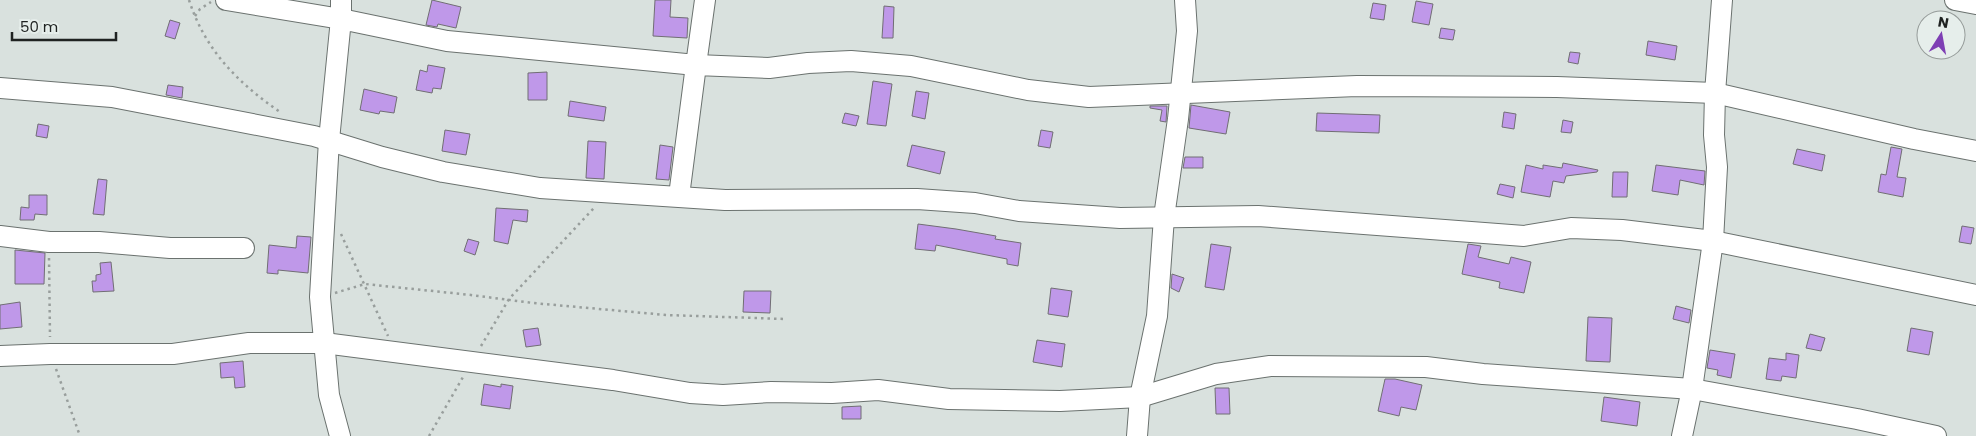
<svg xmlns="http://www.w3.org/2000/svg" width="1976" height="436" viewBox="0 0 1976 436" font-family="Poppins,sans-serif">
<style>
.building{fill:#bf98e9;stroke:#716e74}
.lines{fill:none;stroke-linecap:round;stroke-linejoin:round}
.minor-casing{stroke:#6b726f;stroke-width:22}
.path{stroke:#989e9c;stroke-width:2.5;stroke-dasharray:2.5 4;stroke-linecap:butt}
.minor{stroke:#fff;stroke-width:20}
</style>
<rect width="100%" height="100%" fill="#d9e1de"/>
<!-- building -->
<g class="building">
<polygon points="432,0 461,7 456,28 438,24 437,27 426,25"/>
<polygon points="655,0 671,0 670,17 688,18 687,38 653,36"/>
<polygon points="1416,1 1433,4 1429,25 1412,22"/>
<polygon points="1373,3 1386,5 1384,20 1370,18"/>
<polygon points="884,6 894,7 893,38 882,38"/>
<polygon points="170,20 180,23 175,39 165,36"/>
<polygon points="1441,28 1455,30 1453,40 1439,38"/>
<polygon points="1648,41 1677,46 1675,60 1646,55"/>
<polygon points="1570,52 1580,53 1578,64 1568,62"/>
<polygon points="428,65 445,68 441,89 433,88 432,93 416,90 420,70 427,72"/>
<polygon points="547,72 547,100 528,100 528,73"/>
<polygon points="873,81 892,84 886,126 867,124"/>
<polygon points="168,85 183,87 182,98 166,95"/>
<polygon points="364,89 397,97 394,113 380,111 379,114 360,110"/>
<polygon points="916,91 929,93 925,119 912,116"/>
<polygon points="570,101 606,107 604,121 568,116"/>
<polygon points="1191,105 1230,112 1226,134 1189,128"/>
<polygon points="1150,106 1167,106 1166,122 1160,121 1162,110 1150,108"/>
<polygon points="1504,112 1516,114 1514,129 1502,127"/>
<polygon points="845,113 859,116 856,126 842,123"/>
<polygon points="1317,113 1380,115 1379,133 1316,131"/>
<polygon points="1563,120 1573,122 1571,133 1561,132"/>
<polygon points="38,124 49,126 47,138 36,136"/>
<polygon points="445,130 470,134 466,155 442,151"/>
<polygon points="1041,130 1053,132 1050,148 1038,146"/>
<polygon points="588,141 606,142 604,179 586,178"/>
<polygon points="660,145 673,147 669,180 656,179"/>
<polygon points="912,145 945,152 940,174 907,166"/>
<polygon points="1891,147 1902,149 1897,177 1906,178 1903,197 1878,192 1881,174 1886,175"/>
<polygon points="1797,149 1825,155 1822,171 1793,164"/>
<polygon points="1185,157 1203,157 1203,168 1183,168"/>
<polygon points="1563,163 1598,170 1597,172 1566,176 1564,183 1553,181 1550,197 1521,192 1526,165 1543,169 1543,165 1562,168"/>
<polygon points="1656,165 1705,171 1704,185 1680,180 1678,195 1652,191"/>
<polygon points="1613,172 1628,172 1627,197 1612,197"/>
<polygon points="98,179 107,180 104,215 93,214"/>
<polygon points="1500,184 1515,187 1513,198 1497,194"/>
<polygon points="29,195 47,195 47,215 35,214 34,220 20,220 21,207 29,208"/>
<polygon points="496,208 528,210 527,222 513,220 508,244 494,241"/>
<polygon points="918,224 956,229 996,236 995,239 1021,243 1018,266 1007,264 1007,259 936,245 935,251 915,249"/>
<polygon points="1962,226 1974,228 1971,244 1959,242"/>
<polygon points="297,236 311,237 308,273 278,270 278,274 267,273 269,245 296,248"/>
<polygon points="468,239 479,242 475,255 464,251"/>
<polygon points="1211,244 1231,247 1224,290 1205,287"/>
<polygon points="1468,244 1481,246 1478,257 1509,264 1511,257 1531,262 1524,293 1499,288 1500,282 1462,274"/>
<polygon points="15,250 45,253 44,284 15,284"/>
<polygon points="111,262 114,291 93,292 92,281 96,281 96,275 101,274 100,263"/>
<polygon points="1172,274 1184,278 1179,292 1171,288"/>
<polygon points="1051,288 1072,291 1068,317 1048,314"/>
<polygon points="744,291 771,291 770,313 743,312"/>
<polygon points="20,302 22,327 0,329 0,305"/>
<polygon points="1676,306 1691,310 1689,323 1673,319"/>
<polygon points="1588,317 1612,318 1610,362 1586,361"/>
<polygon points="538,328 541,345 526,347 523,330"/>
<polygon points="1911,328 1933,332 1929,355 1907,351"/>
<polygon points="1810,334 1825,338 1821,351 1806,348"/>
<polygon points="1037,340 1065,344 1062,367 1033,362"/>
<polygon points="1710,350 1735,354 1731,378 1717,375 1718,370 1707,368"/>
<polygon points="1786,353 1799,355 1796,378 1782,376 1781,381 1766,379 1769,358 1786,360"/>
<polygon points="243,361 245,387 235,388 234,377 221,378 220,363"/>
<polygon points="1385,379 1395,379 1422,385 1416,410 1401,407 1399,416 1378,411"/>
<polygon points="484,384 501,387 501,384 513,386 510,409 481,405"/>
<polygon points="1215,388 1229,388 1230,414 1216,414"/>
<polygon points="1604,397 1640,402 1637,426 1601,421"/>
<polygon points="861,406 861,419 842,419 842,407"/>
</g>
<g class="lines">
<defs>
<g id="minor">
<polyline points="226,0 341,19 341,0"/>
<polyline points="1955,0 1976,4"/>
<polyline points="0,88 112,97 314,136 382,157 443,172 540,188 725,200 917,199 975,203 1019,211 1120,218 1258,216 1524,236 1571,228 1622,230 1713,241 1717,167 1714,135 1715,93 1722,0"/>
<polyline points="679,196 696,65 769,68 808,63 851,61 911,66 1028,90 1089,97 1357,86 1557,87 1715,93 1914,139 1976,151"/>
<polyline points="0,236 49,242 99,242 170,248 244,248"/>
<polyline points="0,356 50,354 173,354 249,343 324,343 613,380 690,393 723,395 771,392 832,393 878,390 949,399 1060,401 1140,397 1216,374 1270,366 1426,367 1483,374 1692,389 1857,419 1936,436"/>
<polyline points="340,436 329,395 320,297 329,140 341,19 447,41 696,65 705,0"/>
<polyline points="1137,436 1140,397 1157,316 1164,217 1178,119 1187,31 1185,0"/>
<polyline points="1682,436 1692,389 1713,241 1976,295"/>
</g>
</defs>
<!-- minor casing -->
<use href="#minor" class="minor-casing"/>
<!-- path -->
<g class="path">
<path d="M 189,0 C 205,50 238,83 280,112"/>
<polyline points="195,16 200,9 211,2"/>
<polyline points="341,234 388,336"/>
<polyline points="49,258 50,337"/>
<polyline points="335,293 365,284 471,295 533,303 666,315 785,319"/>
<polyline points="481,346 509,299 594,208"/>
<polyline points="56,369 80,436"/>
<polyline points="429,436 463,377"/>
</g>
<!-- minor -->
<use href="#minor" class="minor"/>
</g>
<!-- north arrow -->
<g transform="translate(1941 35) rotate(11)"><circle r="24" fill="#e6eeeb" stroke="#969c9a"/>
<path d="M0-4L9 19L0 12L-9 19Z" fill="#7e3fb4"/>
<text y="-8" font-size="14" font-weight="bold" text-anchor="middle" fill="#1f2221">N</text>
</g>
<!-- scale -->
<path d="M12 32v8h104v-8" fill="none" stroke="#1f2221" stroke-width="2.5"/>
<text x="20" y="32" font-size="15" fill="#1f2221" stroke="#e6eeeb" stroke-width="4" paint-order="stroke">50 m</text>
</svg>
